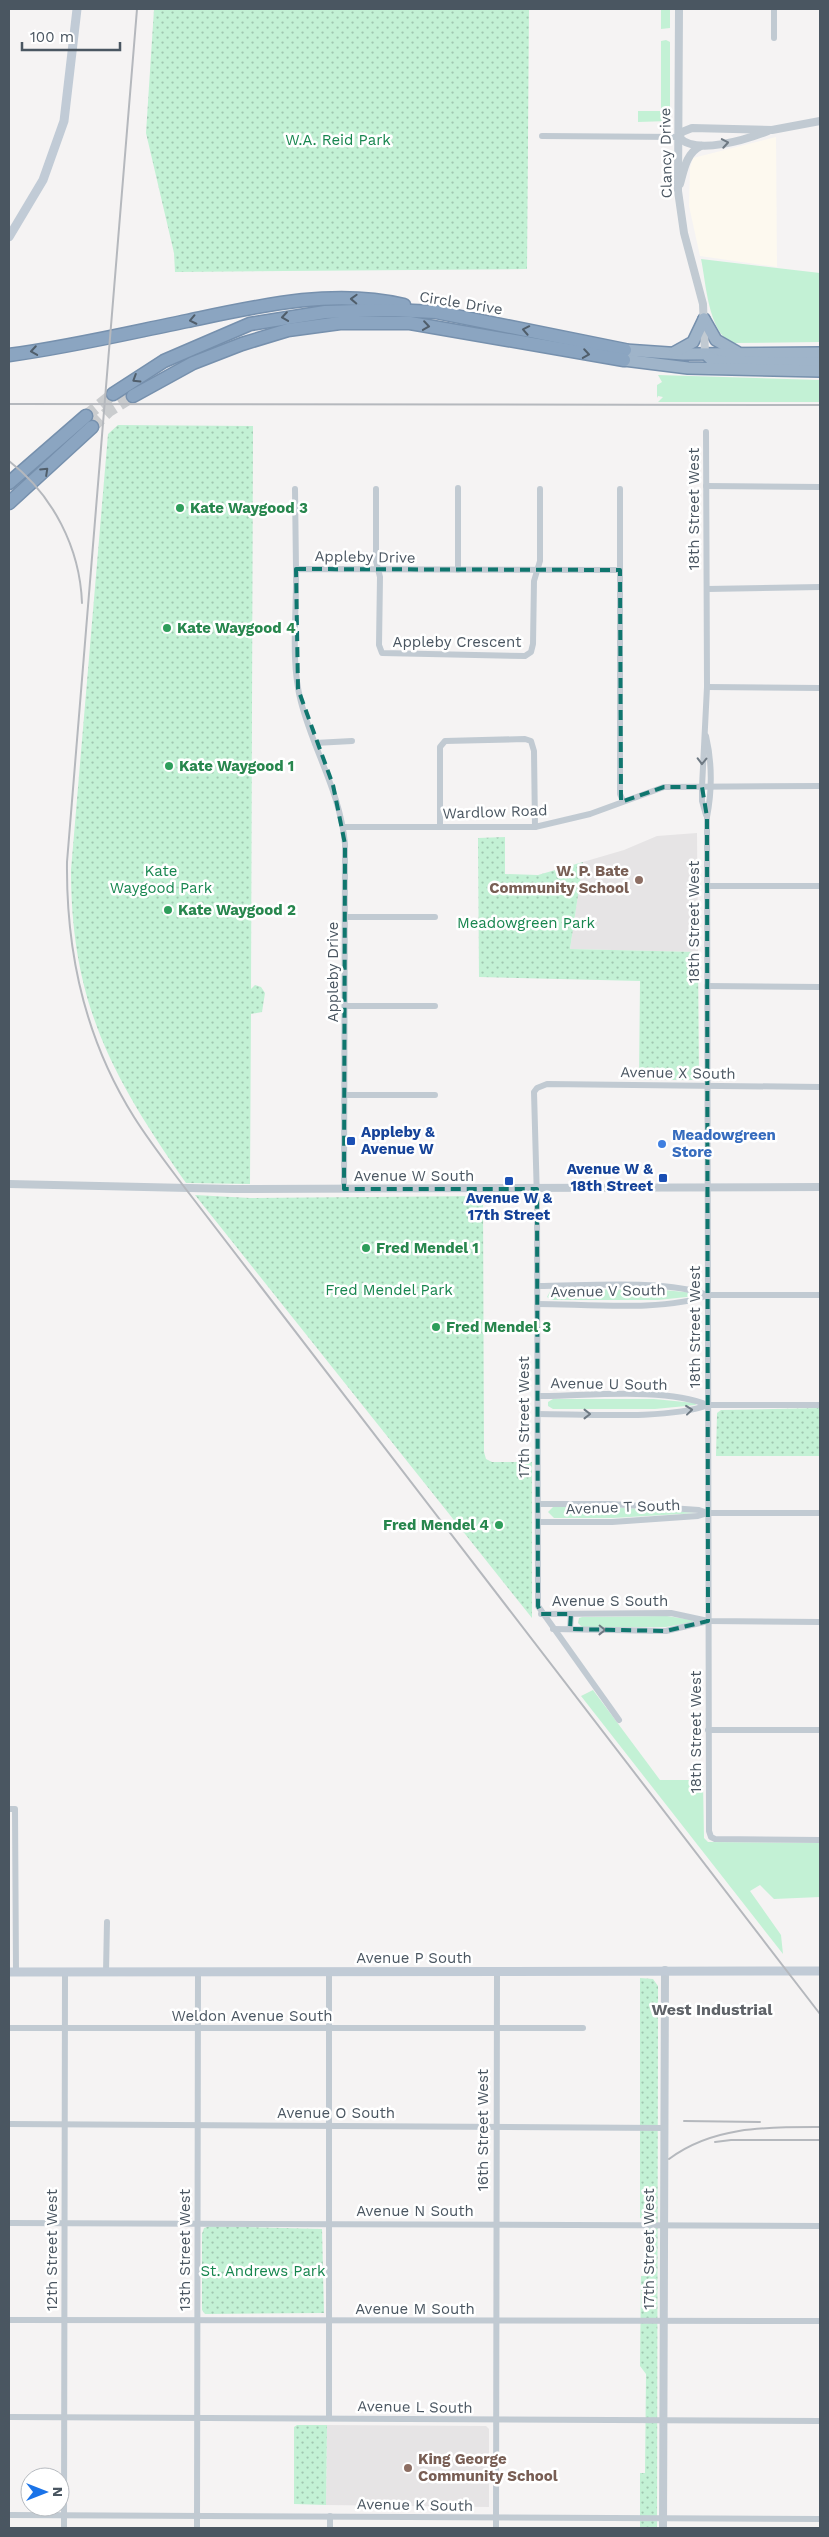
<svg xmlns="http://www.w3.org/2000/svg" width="829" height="2537" viewBox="0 0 829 2537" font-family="'Work Sans',sans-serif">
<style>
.commercial{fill:#fdf9ef}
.education{fill:#e6e4e5}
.green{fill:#c3f1d5}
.park{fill:url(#park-dots)}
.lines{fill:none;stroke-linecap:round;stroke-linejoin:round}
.motorway-tunnel{stroke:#caccce;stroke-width:12;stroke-dasharray:12 6;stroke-linecap:butt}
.trunk-casing{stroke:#7690ad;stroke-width:14}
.motorway-casing{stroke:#7690ad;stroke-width:15}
.minor{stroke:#c1cad2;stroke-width:6}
.tertiary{stroke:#c1cad2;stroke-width:8}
.secondary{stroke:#c1cbd6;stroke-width:9}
.trunk{stroke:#9fb4c9;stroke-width:11}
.motorway{stroke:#8ba5c1;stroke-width:12}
.rail{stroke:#b5b8bd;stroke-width:2}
.oneway{stroke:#6e7983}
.oneway2{stroke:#505e6b}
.marked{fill:none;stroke:#0f766e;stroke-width:4;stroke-dasharray:10 6;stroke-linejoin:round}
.leisure-dot{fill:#2e9e5b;stroke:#fff;stroke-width:2}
.education-dot{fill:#8d6e63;stroke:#fff;stroke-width:2}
.transit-dot{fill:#1a4fb4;stroke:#fff;stroke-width:2}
.shop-dot{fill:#3f7fe0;stroke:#fff;stroke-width:2}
.labels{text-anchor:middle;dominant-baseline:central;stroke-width:5;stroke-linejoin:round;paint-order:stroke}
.park-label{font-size:15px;fill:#17864f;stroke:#fff}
.street-label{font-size:15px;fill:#4a5661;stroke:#fff}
.leisure-label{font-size:15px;font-weight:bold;fill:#27864d;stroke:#fff;text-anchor:start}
.education-label{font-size:15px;font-weight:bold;fill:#785e54;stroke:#fff;text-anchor:end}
.transit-label{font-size:15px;font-weight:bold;fill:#164399;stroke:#fff;text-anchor:start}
.shop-label{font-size:15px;font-weight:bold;fill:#366cbe;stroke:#fff;text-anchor:start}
.neighbourhood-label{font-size:16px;font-weight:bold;fill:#5f6368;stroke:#fff}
</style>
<defs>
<pattern id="park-dots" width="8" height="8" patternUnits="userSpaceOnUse" patternTransform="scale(1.25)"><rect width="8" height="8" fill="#c3f1d5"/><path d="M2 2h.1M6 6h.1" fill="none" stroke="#a0c6b0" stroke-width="1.8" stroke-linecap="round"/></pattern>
</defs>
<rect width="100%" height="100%" fill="#f5f3f3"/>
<!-- commercial -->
<polygon class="commercial" points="776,137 777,267 700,256 689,206 690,168 693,158"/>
<!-- education -->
<g class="education">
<polygon points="697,833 698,952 570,949 583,862 624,850 657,836"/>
<polygon points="327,2425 486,2426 489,2429 489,2507 326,2505"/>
</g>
<!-- green -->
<g class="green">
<polygon points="661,9 670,9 670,28 661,29"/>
<polygon points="666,40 670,42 670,118 669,121 638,122 638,111 661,111 661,41"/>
<path d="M 701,259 L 820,273 L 820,342 L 732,343 C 708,332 706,282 701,259 Z"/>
<polygon points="658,375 820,380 820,402 658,402 663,397 658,396 657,398 657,385 662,382"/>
<polygon points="653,1289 695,1293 696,1296 658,1300 552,1300 547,1297 551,1290"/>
<polygon points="553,1399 654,1399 695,1403 696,1405 655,1409 553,1409 548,1406 548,1402"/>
<polygon points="553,1507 612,1507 697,1513 613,1518 554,1518 548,1512"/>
<polygon points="667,1616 692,1620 693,1622 666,1627 582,1627 578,1623 579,1618 582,1617"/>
<polygon points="593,1690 660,1780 700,1780 703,1782 704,1838 708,1842 820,1843 820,1897 774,1899 760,1885 750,1891 781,1935 783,1954 581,1696"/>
</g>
<!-- park -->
<g class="park">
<polygon points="154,9 529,9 527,269 175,272 174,253 146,133"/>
<path d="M 118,425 L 253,426 L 251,989 L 255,985 L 261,987 L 265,993 L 262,1012 L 251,1014 L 250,1184 L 186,1183 C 112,1077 71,1003 71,870 L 108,434 Z"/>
<polygon points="505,837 505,874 538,875 583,862 570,949 698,952 699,1080 639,1080 640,981 479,977 478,838"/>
<polygon points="195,1195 250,1198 483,1196 484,1452 486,1459 492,1462 532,1462 532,1618"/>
<polygon points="820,1408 820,1456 716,1456 717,1413 721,1410"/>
<polygon points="640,1978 653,1979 658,1986 657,2528 640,2528 640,2473 645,2473 646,2374 640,2366 641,2276 646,2276 645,2219 640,2218"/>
<polygon points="210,2226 322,2229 324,2313 205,2314 202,2310 202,2234 204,2228"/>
<polygon points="297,2425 327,2425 326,2505 294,2504 294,2427"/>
</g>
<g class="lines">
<!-- motorway-tunnel -->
<g class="motorway-tunnel">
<polyline points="86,416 113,394"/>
<polyline points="92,427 109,411 133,396"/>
</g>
<defs>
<g id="trunk">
<polyline points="704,319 716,340 737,352"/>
<polyline points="625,350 683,354 820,353"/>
<polyline points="675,352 693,342 704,319"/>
<polyline points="708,356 711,359 724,362 820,363"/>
<polyline points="624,360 688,368 820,371"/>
</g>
<g id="motorway">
<path d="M 9,355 C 69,347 128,333 187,321 C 258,306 333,288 404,305"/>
<polyline points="113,394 164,361 250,324 325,312 390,310 436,312 625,350"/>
<polyline points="133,396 193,363 242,344 288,330 340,323 410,323 624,360"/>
<polyline points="9,483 86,416"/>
<polyline points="9,503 92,427"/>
</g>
</defs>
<!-- trunk casing -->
<use href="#trunk" class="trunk-casing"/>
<!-- motorway casing -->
<use href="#motorway" class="motorway-casing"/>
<!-- minor -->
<g class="minor">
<polyline points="774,9 774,38"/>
<polyline points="542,136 679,137"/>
<polyline points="706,486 820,487"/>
<polyline points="295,489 296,569"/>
<polyline points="376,489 376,561 380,577 379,645 382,653 525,656 531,652 533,644 534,581 540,561 540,489"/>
<polyline points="620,489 620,570"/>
<polyline points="458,570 458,488"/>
<polyline points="707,589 820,587"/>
<polyline points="707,687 820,688"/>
<path d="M 706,736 C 712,762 712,791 707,817 L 709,1831 L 711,1837 L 715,1839 L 820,1840"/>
<polyline points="315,743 352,741"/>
<polyline points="706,815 702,801 702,787 707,687 706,432"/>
<polyline points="344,827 535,827 590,814 664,787 820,786"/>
<polyline points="440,827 440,747 445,741 525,739 531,741 534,751 535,827"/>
<polyline points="707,886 820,886"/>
<polyline points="345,917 435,917"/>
<polyline points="707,986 820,987"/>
<polyline points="346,1006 435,1006"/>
<polyline points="345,1095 435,1095"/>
<path d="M 344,1189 L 345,844 C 340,791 314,752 301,702 C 290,660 297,612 296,569 L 620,570 L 620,794 L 623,801"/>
<path d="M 538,1286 C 585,1286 665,1279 708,1295 L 820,1295"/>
<path d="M 538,1304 C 585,1304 666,1312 708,1295"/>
<path d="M 538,1396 C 588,1396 663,1387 708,1405"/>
<path d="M 538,1414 C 583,1414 668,1420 708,1405 L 820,1405"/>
<polyline points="538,1504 612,1504 699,1510 708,1513"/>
<polyline points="538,1522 612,1522 698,1516 708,1513 820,1513"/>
<polyline points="541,1614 671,1613 708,1621 820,1622"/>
<polyline points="553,1629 666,1631 708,1621"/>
<polyline points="570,1629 571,1614"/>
<polyline points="619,1720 538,1606 537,1200 534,1092 537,1088 547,1084 820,1087"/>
<polyline points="708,1730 820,1730"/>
<polyline points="9,1809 15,1809 16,1972"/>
<polyline points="106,1972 107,1922"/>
<polyline points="9,2028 583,2028"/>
<polyline points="9,2124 663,2128"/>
<polyline points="9,2223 820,2226"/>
<polyline points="9,2320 820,2321"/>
<polyline points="9,2417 820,2421"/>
<polyline points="329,2418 329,1972"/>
<polyline points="9,2515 820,2519"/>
<polyline points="330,2516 330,2528"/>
<polyline points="64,2528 65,1972"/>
<polyline points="197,2528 198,1972"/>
<polyline points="496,2528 497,1971"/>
</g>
<!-- tertiary -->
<g class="tertiary">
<polyline points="679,9 678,191 684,233 703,304 705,353"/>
<polyline points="679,137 682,132 692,128 772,130 820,121"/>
<path d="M 679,137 C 695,156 748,139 768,131"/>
<path d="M 680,184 C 684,170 686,153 701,146"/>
<polyline points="9,1184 234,1189 820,1187"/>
<polyline points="663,2528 665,1970"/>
</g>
<!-- secondary -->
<g class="secondary">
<polyline points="9,237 43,180 64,121 77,9"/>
<polyline points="9,1972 820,1971"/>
</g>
<!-- trunk -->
<use href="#trunk" class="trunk"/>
<!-- motorway -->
<use href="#motorway" class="motorway"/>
<!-- rail -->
<g class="rail">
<path d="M 137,9 L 67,862 C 66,953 85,1039 134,1117 C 149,1141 167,1164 185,1188 L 820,2014"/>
<polyline points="9,404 820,405"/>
<path d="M 9,461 C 53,495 80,548 82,603"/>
<polyline points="684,2121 760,2122"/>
<polyline points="715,2142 731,2140 820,2140"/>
<path d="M 669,2159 C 713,2126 767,2127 820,2127"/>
</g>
</g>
<!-- one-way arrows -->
<defs><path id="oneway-chevron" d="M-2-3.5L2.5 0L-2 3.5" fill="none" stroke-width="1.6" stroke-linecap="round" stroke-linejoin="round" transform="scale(1.25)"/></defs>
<g class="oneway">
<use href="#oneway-chevron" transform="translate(725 143) rotate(-10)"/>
<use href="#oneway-chevron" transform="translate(702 761) rotate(91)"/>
<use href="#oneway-chevron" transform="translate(689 1410) rotate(-6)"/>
<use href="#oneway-chevron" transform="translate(587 1414)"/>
<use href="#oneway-chevron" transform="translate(602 1630) rotate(1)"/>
</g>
<g class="oneway2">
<use href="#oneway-chevron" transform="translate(354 299) rotate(-178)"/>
<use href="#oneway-chevron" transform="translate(285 317) rotate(172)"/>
<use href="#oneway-chevron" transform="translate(193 320) rotate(168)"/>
<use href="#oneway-chevron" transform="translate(426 326) rotate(8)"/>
<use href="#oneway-chevron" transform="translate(526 330) rotate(-169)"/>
<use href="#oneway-chevron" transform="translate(34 351) rotate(171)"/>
<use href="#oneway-chevron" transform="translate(586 354) rotate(9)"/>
<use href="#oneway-chevron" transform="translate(136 379) rotate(148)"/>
<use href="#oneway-chevron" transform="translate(45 471) rotate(-43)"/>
</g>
<!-- marked area -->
<path class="marked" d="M 296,569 L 620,570 L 621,802 L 664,787 L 702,787 L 707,817 L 708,1621 L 666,1631 L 570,1629 L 571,1614 L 541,1614 L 538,1606 L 537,1189 L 344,1189 L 345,844 L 333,785 L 298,689 Z"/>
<!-- markers -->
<g class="leisure-dot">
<circle cx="180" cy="508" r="5"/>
<circle cx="167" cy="628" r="5"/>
<circle cx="169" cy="766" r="5"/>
<circle cx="168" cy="910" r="5"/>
<circle cx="366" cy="1248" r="5"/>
<circle cx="436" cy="1327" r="5"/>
<circle cx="499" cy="1525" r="5"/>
</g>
<g class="education-dot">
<circle cx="639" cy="880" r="5"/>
<circle cx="408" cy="2468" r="5"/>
</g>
<g class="transit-dot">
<rect x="346" y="1136" width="10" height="10" rx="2.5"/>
<rect x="658" y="1173" width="10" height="10" rx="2.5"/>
<rect x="504" y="1176" width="10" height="10" rx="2.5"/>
</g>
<circle class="shop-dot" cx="662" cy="1144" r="5"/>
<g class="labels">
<!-- park labels -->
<g class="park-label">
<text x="338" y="140">W.A. Reid Park</text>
<text x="161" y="871">Kate<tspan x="161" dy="17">Waygood Park</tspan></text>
<text x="526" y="923">Meadowgreen Park</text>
<text x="389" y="1290">Fred Mendel Park</text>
<text x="263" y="2271">St. Andrews Park</text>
</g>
<!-- street labels -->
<g class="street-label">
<text transform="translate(666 153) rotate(-91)">Clancy Drive</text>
<text transform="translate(461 303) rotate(9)">Circle Drive</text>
<text transform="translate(694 509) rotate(-90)">18th Street West</text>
<text transform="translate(365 557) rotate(1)">Appleby Drive</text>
<text x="457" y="642">Appleby Crescent</text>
<text transform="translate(495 812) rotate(-2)">Wardlow Road</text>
<text transform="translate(694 922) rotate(-90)">18th Street West</text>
<text transform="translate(333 972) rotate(-90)">Appleby Drive</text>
<text transform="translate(678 1073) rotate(1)">Avenue X South</text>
<text x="414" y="1176">Avenue W South</text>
<text transform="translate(608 1291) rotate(-1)">Avenue V South</text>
<text transform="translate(695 1327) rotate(-90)">18th Street West</text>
<text transform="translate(609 1384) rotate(1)">Avenue U South</text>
<text transform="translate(524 1417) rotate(-90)">17th Street West</text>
<text transform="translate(623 1507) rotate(-2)">Avenue T South</text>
<text x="610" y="1601">Avenue S South</text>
<text transform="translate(696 1732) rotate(-90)">18th Street West</text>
<text x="414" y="1958">Avenue P South</text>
<text x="252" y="2016">Weldon Avenue South</text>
<text x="336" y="2113">Avenue O South</text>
<text transform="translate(483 2130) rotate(-90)">16th Street West</text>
<text x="415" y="2211">Avenue N South</text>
<text transform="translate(649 2249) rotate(-90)">17th Street West</text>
<text transform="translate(52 2250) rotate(-90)">12th Street West</text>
<text transform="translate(185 2250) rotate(-90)">13th Street West</text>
<text x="415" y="2309">Avenue M South</text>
<text transform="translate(415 2407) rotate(1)">Avenue L South</text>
<text transform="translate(415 2505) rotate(1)">Avenue K South</text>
</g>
<!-- leisure labels -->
<g class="leisure-label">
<text x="190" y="508">Kate Waygood 3</text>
<text x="177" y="628">Kate Waygood 4</text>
<text x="179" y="766">Kate Waygood 1</text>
<text x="178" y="910">Kate Waygood 2</text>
<text x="376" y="1248">Fred Mendel 1</text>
<text x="446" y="1327">Fred Mendel 3</text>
<text x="489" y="1525" text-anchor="end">Fred Mendel 4</text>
</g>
<!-- education labels -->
<g class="education-label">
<text x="629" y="871">W. P. Bate<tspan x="629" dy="17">Community School</tspan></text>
<text x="418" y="2459" text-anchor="start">King George<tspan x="418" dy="17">Community School</tspan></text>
</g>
<!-- transit labels -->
<g class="transit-label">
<text x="361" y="1132">Appleby &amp;<tspan x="361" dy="17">Avenue W</tspan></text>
<text x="653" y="1169" text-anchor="end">Avenue W &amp;<tspan x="653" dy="17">18th Street</tspan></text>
<text x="509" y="1198" text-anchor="middle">Avenue W &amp;<tspan x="509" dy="17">17th Street</tspan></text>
</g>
<!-- shop labels -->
<g class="shop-label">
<text x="672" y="1135">Meadowgreen<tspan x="672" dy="17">Store</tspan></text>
</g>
<!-- neighbourhood labels -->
<g class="neighbourhood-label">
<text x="712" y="2009">West Industrial</text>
</g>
</g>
<!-- border -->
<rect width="829" height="2537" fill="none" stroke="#4a5661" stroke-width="20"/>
<!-- north arrow -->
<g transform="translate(45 2492) rotate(90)"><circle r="24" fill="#ffffff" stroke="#b7bbc0"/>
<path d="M0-4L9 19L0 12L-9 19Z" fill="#1a73e8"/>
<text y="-8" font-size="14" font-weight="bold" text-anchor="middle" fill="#4a5661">N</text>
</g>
<!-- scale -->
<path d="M22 42v8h98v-8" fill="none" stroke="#4a5661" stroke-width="2.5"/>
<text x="30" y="42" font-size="15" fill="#4a5661" stroke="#ffffff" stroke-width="4" paint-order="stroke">100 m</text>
</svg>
